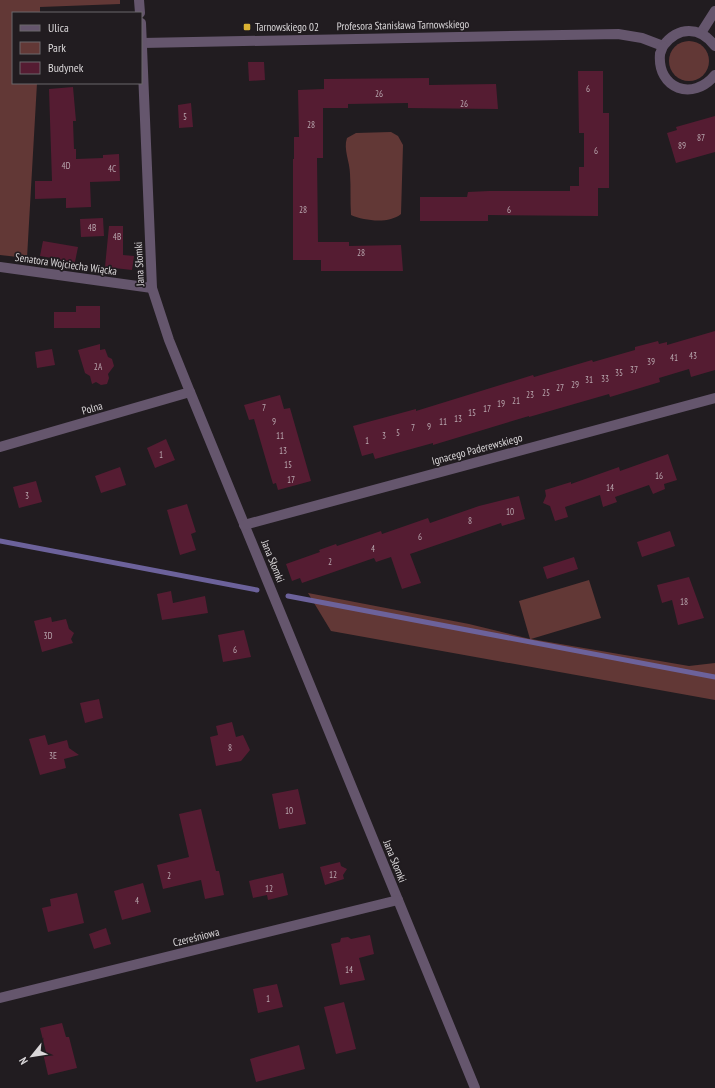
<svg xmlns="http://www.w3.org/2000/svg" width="715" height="1088" viewBox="0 0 715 1088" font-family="'PT Sans Narrow',sans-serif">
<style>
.green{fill:#623836}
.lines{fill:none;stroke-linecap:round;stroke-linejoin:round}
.stream{stroke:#6c629b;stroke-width:5}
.building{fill:#551c32}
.minor{stroke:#65566d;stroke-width:10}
.tertiary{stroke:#65566d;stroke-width:10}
.poi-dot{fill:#dbb233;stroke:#211c20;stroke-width:1.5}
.labels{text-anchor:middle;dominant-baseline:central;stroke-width:3.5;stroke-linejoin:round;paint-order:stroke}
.number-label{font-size:9px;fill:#b9a8af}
.street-label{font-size:11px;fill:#dad7d9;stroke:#211c20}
.poi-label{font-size:11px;fill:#dad7d9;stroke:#211c20;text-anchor:start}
</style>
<rect width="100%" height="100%" fill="#211c20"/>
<!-- green -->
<g class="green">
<polygon points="0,0 120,0 120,4 40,7 40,13 13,13 13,83 37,83 27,258 0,255"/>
<circle cx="689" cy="61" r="20"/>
<path d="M 391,132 L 398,136 L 403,145 L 401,214 C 389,224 365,221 351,215 C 350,201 351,188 350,174 C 350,162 343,149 347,138 L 356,133 Z"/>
<polygon points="589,580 601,618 531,639 689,666 715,663 715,700 331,631 308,593 469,624 530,639 519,601"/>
</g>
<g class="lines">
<!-- stream -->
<g class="stream">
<polyline points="0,541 257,590"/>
<polyline points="288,596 715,677"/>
</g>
</g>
<!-- building -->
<g class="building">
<polygon points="248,62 264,62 265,80 249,81"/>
<polygon points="578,71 603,71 603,113 609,113 609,188 598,188 598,216 488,215 488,221 420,221 420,197 467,197 468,192 489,191 570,191 570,186 579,186 579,167 584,167 584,133 579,133"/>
<polygon points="429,78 429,85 496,84 498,109 408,108 408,103 348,104 348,108 323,108 323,158 317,158 318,242 349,242 349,246 401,245 403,271 321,271 321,260 293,260 293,159 294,159 294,137 299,137 298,90 324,89 324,79"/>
<polygon points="73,87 76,121 73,121 74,149 76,149 76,159 103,158 103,155 119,154 120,181 90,182 91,207 66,208 66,198 35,199 35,181 52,181 49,89"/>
<polygon points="191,103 193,127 179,128 178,105"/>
<polygon points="715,116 715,152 676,163 667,133 677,130 676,127"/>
<polygon points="103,218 104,236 81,237 80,219"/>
<polygon points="109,226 123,226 123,255 134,256 132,270 105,267"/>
<polygon points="43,241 78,247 75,262 40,256"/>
<polygon points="76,306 100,306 100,328 54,328 54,312 76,312"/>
<polygon points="715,331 715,370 691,377 689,369 659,378 660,382 610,397 609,394 529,417 529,416 433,445 433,443 375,459 373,453 362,456 353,426 416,409 416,411 533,375 534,377 592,360 593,362 635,350 635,347 658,341 659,344 667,342 667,345"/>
<polygon points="100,344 100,350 105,349 108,357 112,359 114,366 108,374 109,378 107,384 101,385 96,382 92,384 90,376 85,373 78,350"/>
<polygon points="52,349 55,365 37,368 35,352"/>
<polygon points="280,395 284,409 290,408 311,481 278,490 276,483 273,484 254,419 249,420 244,405"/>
<polygon points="166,439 175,460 155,468 147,448"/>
<polygon points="668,454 677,480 664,484 665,489 653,494 649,485 615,497 617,502 603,507 600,495 565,507 568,517 555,521 550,506 543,503 546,496 545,490 571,482 571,484 619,467 620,471"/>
<polygon points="120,467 126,485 101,493 95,476"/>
<polygon points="36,481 42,502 19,508 13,487"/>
<polygon points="519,496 525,519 502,526 501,523 410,554 421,583 402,589 391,557 376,562 374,558 302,583 300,578 292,581 286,564 320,552 319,550 336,544 337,546 381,531 382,534 428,518 430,523 479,506"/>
<polygon points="187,504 196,532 191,534 196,550 180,555 167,510"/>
<polygon points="670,531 675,546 642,557 637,542"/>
<polygon points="574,557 578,569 547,579 543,567"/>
<polygon points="689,577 704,618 678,625 672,600 662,603 657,585"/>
<polygon points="171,591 173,603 205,596 208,613 162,620 157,594"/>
<polygon points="51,617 52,622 66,619 69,629 74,633 71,639 73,643 42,652 34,621"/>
<polygon points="244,630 251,657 223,662 218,635"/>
<polygon points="99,699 103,718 85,723 80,703"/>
<polygon points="232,722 236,737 243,735 250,750 241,761 216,766 210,737 218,735 216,726"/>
<polygon points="45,735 48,745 67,740 69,748 79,755 64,759 66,768 40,775 29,739"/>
<polygon points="298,789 306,824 279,829 272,794"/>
<polygon points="201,809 216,871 219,871 224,895 205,899 201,880 163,889 157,865 189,857 179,814"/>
<polygon points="340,862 341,866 347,869 343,875 344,879 325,885 320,867"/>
<polygon points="283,873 288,895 268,900 267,895 253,898 249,881"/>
<polygon points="143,883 151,912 122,920 114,891"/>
<polygon points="77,893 84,923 48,932 42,908 51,906 50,899"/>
<polygon points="106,928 111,944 94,949 89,934"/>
<polygon points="370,935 374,954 359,958 365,980 340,985 331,944 340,942 341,938 348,937 351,939"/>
<polygon points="277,984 283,1007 258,1013 253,989"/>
<polygon points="344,1002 356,1049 336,1054 324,1007"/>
<polygon points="62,1023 66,1037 69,1037 77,1068 48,1075 43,1053 46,1052 40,1028"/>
<polygon points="299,1045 305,1069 256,1082 250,1059"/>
</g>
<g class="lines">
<!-- minor -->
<g class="minor">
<polyline points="701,33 715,11"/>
<path d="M 142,43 L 618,34 L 642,38 L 663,46 C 678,26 700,26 715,46"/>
<path d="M 660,54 C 657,89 693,102 715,75"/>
<polyline points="0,267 152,288"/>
<polyline points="190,392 475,1088"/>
<polyline points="244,525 715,398"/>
<polyline points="0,998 398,900"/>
</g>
<!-- tertiary -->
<g class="tertiary">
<polyline points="139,0 140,13"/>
<polyline points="660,54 663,46"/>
<polyline points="0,447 190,392 169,340 152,288 141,23"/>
</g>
</g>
<!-- markers -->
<rect class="poi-dot" x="243" y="23" width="8" height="8" rx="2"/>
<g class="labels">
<!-- number labels -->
<g class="number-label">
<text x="588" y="88">6</text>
<text x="379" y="93">26</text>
<text x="464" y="103">26</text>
<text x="185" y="116">5</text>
<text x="311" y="124">28</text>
<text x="701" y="137">87</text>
<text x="682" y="145">89</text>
<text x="596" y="150">6</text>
<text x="66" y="165">4D</text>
<text x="112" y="168">4C</text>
<text x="303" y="209">28</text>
<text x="509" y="209">6</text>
<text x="92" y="227">4B</text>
<text x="117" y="236">4B</text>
<text x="361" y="252">28</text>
<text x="693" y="355">43</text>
<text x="674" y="357">41</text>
<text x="651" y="361">39</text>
<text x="98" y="366">2A</text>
<text x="634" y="369">37</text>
<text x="619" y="372">35</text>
<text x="605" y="378">33</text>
<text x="589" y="379">31</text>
<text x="575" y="384">29</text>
<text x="560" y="387">27</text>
<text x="546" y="392">25</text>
<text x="530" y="394">23</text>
<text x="516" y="400">21</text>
<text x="501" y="403">19</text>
<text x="264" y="407">7</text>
<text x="487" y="408">17</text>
<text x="472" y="412">15</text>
<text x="458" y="418">13</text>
<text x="274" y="421">9</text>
<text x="443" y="421">11</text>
<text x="429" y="426">9</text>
<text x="413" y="427">7</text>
<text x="398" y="432">5</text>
<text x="280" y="435">11</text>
<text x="384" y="435">3</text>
<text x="367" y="440">1</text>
<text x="283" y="450">13</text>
<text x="161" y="454">1</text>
<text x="288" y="464">15</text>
<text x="659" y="475">16</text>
<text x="291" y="479">17</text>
<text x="610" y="487">14</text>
<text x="27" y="495">3</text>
<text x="510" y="511">10</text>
<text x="470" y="520">8</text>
<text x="420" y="536">6</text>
<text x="373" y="548">4</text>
<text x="330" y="561">2</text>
<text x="684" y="601">18</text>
<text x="48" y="635">3D</text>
<text x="235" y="649">6</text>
<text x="230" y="747">8</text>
<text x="53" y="755">3E</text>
<text x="289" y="810">10</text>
<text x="333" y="874">12</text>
<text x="169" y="875">2</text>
<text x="269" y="888">12</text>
<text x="137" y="900">4</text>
<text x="349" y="969">14</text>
<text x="268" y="998">1</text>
</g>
<!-- street labels -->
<g class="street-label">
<text transform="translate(403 25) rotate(-1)">Profesora Stanisława Tarnowskiego</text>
<text transform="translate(66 264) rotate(8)">Senatora Wojciecha Wiącka</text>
<text transform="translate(139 264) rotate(-93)">Jana Słomki</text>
<text transform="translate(92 408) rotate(-16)">Polna</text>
<text transform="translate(477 449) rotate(-15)">Ignacego Paderewskiego</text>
<text transform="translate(273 561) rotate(68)">Jana Słomki</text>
<text transform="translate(395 861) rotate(68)">Jana Słomki</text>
<text transform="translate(196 937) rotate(-14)">Czereśniowa</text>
</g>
<!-- poi labels -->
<g class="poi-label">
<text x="255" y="27">Tarnowskiego 02</text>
</g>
</g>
<!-- legend -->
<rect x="12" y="12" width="130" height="72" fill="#211c20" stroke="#6b676a"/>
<rect x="20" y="25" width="20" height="6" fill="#65566d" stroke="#6b676a"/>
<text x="48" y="32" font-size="12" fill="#dad7d9">Ulica</text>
<rect x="20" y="42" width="20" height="12" fill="#623836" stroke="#6b676a"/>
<text x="48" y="52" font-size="12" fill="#dad7d9">Park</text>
<rect x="20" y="62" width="20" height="12" fill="#551c32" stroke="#6b676a"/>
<text x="48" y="72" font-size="12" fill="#dad7d9">Budynek</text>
<!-- north arrow -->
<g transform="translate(32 1056) rotate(240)" stroke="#211c20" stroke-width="3" paint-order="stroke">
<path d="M0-3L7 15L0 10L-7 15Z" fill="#dad7d9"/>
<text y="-6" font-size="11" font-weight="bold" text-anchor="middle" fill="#dad7d9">N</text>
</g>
</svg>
